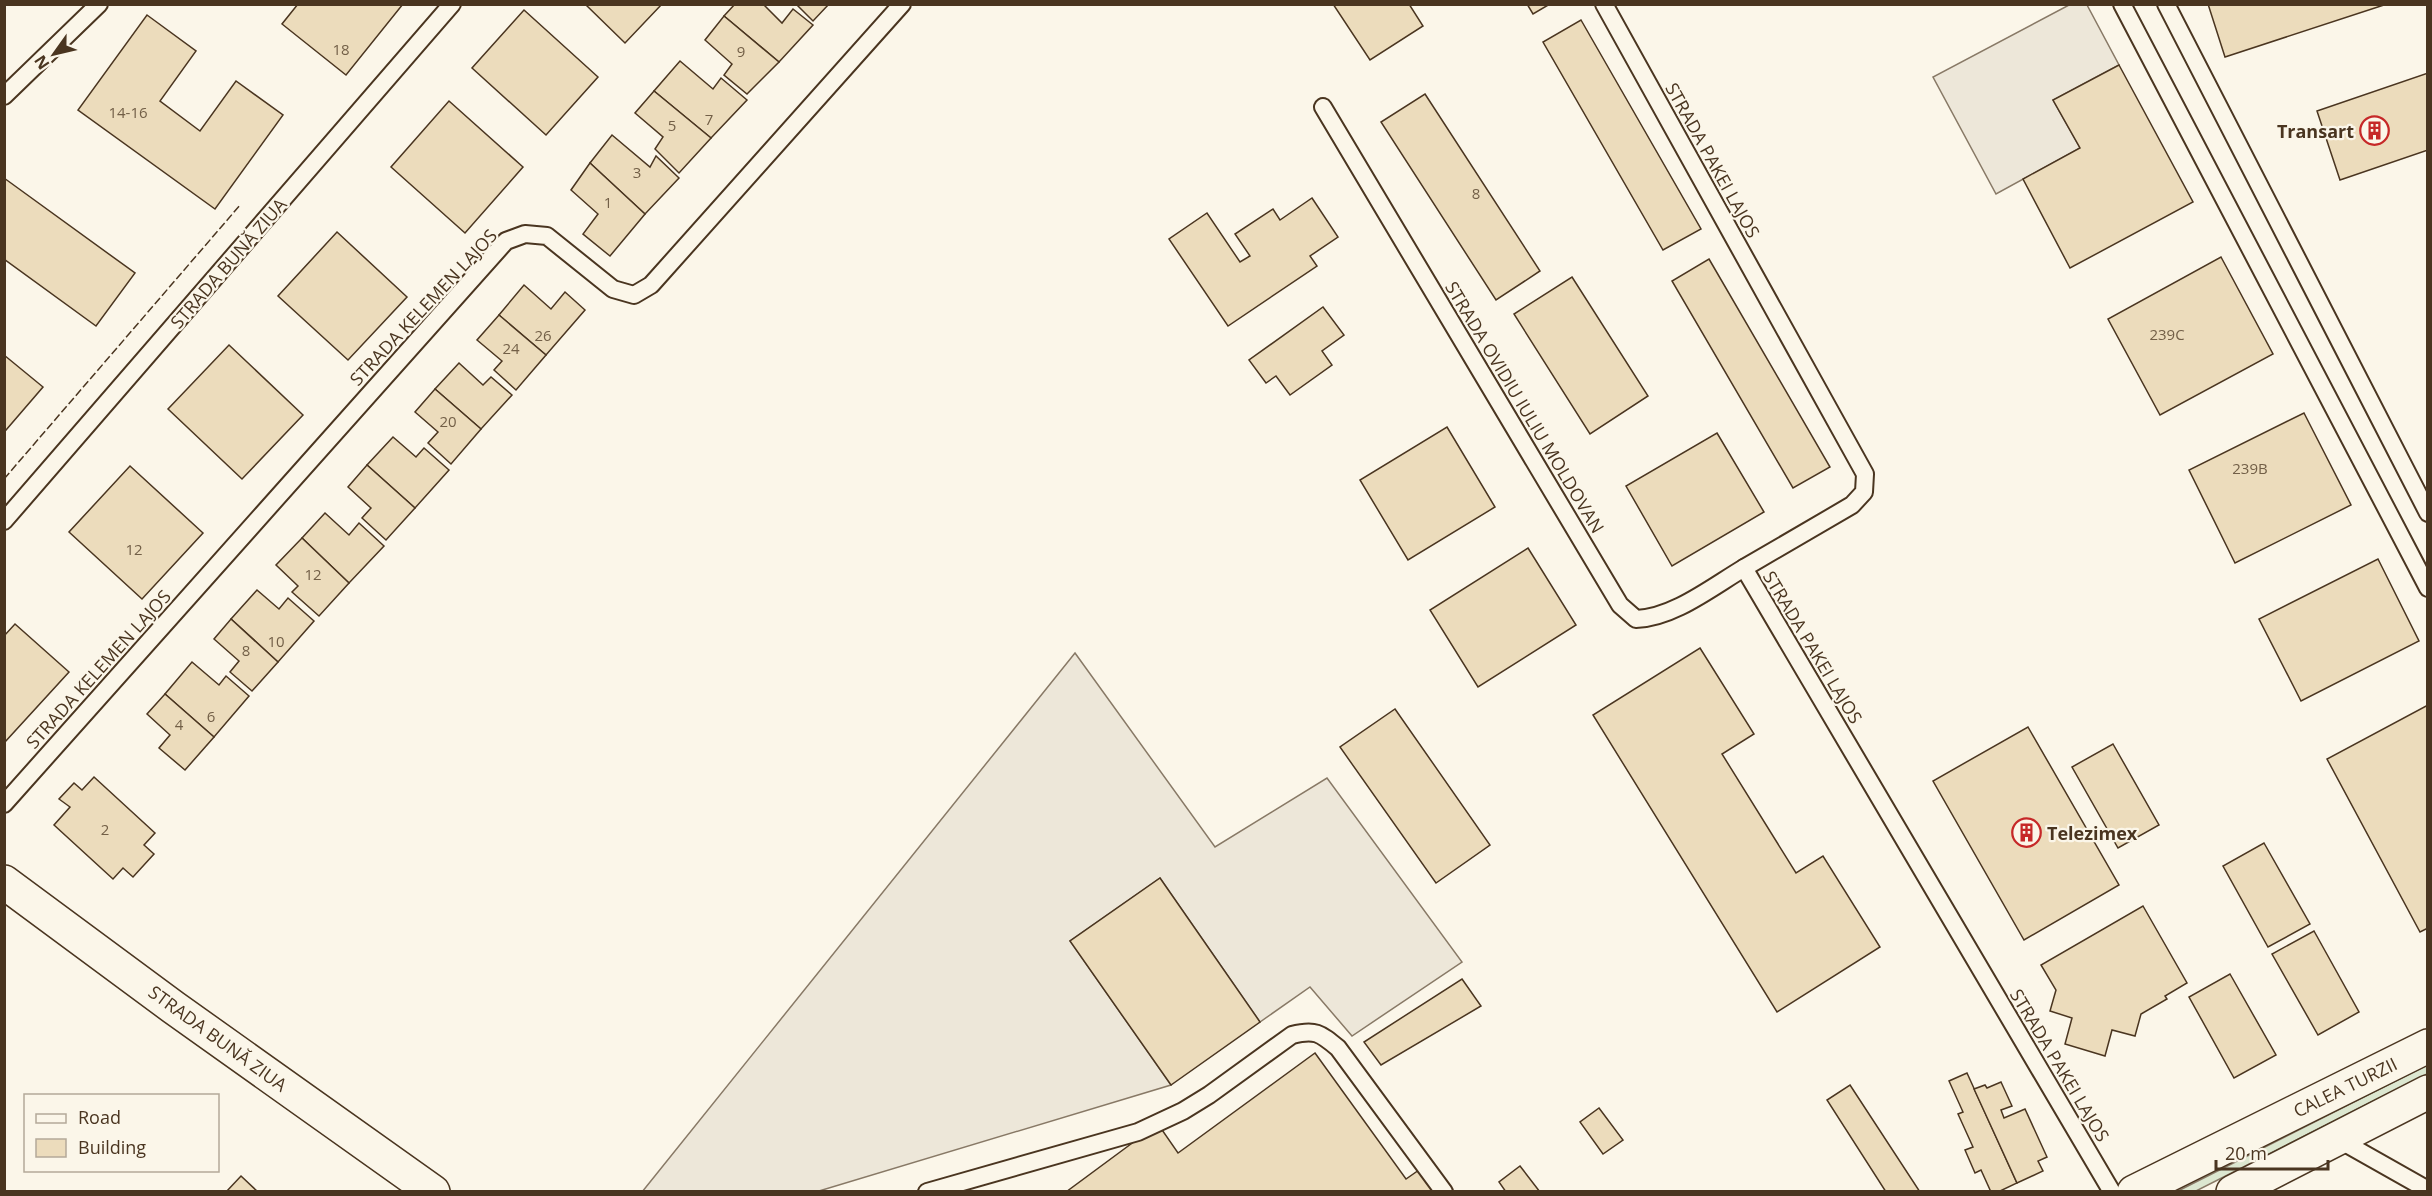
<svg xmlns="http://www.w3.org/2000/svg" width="2432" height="1196" viewBox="0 0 2432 1196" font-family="'Open Sans',sans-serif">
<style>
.green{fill:#dce7d0;stroke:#887966;stroke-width:1.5}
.parking{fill:#ede7d9;stroke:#887966;stroke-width:1.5}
.building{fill:#ecdcbc;stroke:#4a3520;stroke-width:1.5}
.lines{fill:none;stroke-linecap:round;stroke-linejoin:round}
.service-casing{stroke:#4a3520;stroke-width:20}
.secondary-casing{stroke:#4a3520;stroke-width:36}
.primary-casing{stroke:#4a3520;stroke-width:36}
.service{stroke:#fbf6e9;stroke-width:16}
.secondary{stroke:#fbf6e9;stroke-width:33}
.primary{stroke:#fbf6e9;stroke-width:33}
.fence{stroke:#4a3520;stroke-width:1.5;stroke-dasharray:8 3;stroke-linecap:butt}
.labels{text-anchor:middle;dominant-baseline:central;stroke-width:4.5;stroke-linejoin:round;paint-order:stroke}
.number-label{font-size:15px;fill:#725f47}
.poi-label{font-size:18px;font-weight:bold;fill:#4a3520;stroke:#fbf6e9;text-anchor:end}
.street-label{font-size:18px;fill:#4a3520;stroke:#fbf6e9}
</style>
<rect width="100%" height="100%" fill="#fbf6e9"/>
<!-- green -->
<polygon class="green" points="2427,1065 2427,1074 2196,1191 2176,1192"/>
<!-- parking -->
<g class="parking">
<polygon points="2069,5 2087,5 2119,65 2053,100 2080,148 1996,194 1933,77"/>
<polygon points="1075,653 1215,847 1327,778 1462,962 1352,1036 1310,987 1260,1022 1160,878 1070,941 1171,1085 819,1191 642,1192"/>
</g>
<!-- building -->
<g class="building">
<polygon points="298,4 403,4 346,75 282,24"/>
<polygon points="585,4 662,4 625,43"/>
<polygon points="735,4 763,4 782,23 793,9 813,25 779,62 724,16"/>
<polygon points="796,4 829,4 813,21"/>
<polygon points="1333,4 1409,4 1423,26 1370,60"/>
<polygon points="1527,4 1550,4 1533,14"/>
<polygon points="2208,4 2387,4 2225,57"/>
<polygon points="524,10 598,77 546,135 472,68"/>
<polygon points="147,15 196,51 160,101 200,131 236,81 283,115 215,209 78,110"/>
<polygon points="724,16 779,62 747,94 724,75 732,64 705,40"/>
<polygon points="1581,20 1701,229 1663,250 1543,42"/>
<polygon points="680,61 713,89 721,78 747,100 711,138 654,91"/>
<polygon points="2119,65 2193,202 2070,268 2023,179 2080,148 2053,100"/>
<polygon points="2428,73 2428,150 2340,180 2317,111"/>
<polygon points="654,91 711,138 679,173 655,149 663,137 635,113"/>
<polygon points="1425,94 1540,271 1496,300 1381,122"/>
<polygon points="449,101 523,167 465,233 391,167"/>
<polygon points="612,135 650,167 656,156 679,178 645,214 590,163"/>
<polygon points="590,163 645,214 610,256 583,234 598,214 571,190"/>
<polygon points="4,178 135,273 96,326 4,259"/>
<polygon points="1312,198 1338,237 1310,256 1317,266 1228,326 1169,239 1207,213 1240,262 1250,256 1235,234 1273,209 1280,220"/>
<polygon points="337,232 407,297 348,360 278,296"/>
<polygon points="2221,257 2273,354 2160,415 2108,319"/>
<polygon points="1709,259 1830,467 1793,488 1672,281"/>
<polygon points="1572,277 1648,396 1590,434 1514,314"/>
<polygon points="524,285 551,309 565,292 585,310 546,355 499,315"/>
<polygon points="1323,307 1344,335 1322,351 1332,365 1290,395 1276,376 1266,383 1249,360"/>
<polygon points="499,315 546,355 516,390 494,370 502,361 477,340"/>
<polygon points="229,345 303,415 242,479 168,409"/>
<polygon points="4,355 43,387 6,430 4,429"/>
<polygon points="459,363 483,385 491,377 512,395 481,429 435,389"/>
<polygon points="435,389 481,429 451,464 428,443 438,432 415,412"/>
<polygon points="2304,413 2351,505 2235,563 2189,470"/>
<polygon points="1447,427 1495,507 1408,560 1360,480"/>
<polygon points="1717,433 1764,512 1672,566 1626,486"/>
<polygon points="393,437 416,457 424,448 449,470 415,508 367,465"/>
<polygon points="367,465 415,508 386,540 362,518 371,508 348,487"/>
<polygon points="130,466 203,533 142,599 69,532"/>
<polygon points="325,513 349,535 359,523 384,546 349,583 302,538"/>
<polygon points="302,538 349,583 319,616 292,592 298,586 276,565"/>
<polygon points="1528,548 1576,625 1478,687 1430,610"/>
<polygon points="2378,559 2419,641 2301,701 2259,619"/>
<polygon points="257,590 279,609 288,598 314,621 278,662 231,619"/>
<polygon points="231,619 278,662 252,691 230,672 239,661 214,639"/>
<polygon points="15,624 69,672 4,743 4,636"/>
<polygon points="1700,648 1754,734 1722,754 1796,873 1823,856 1880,947 1777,1012 1593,715"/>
<polygon points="192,662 219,685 226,676 249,696 214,737 165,694"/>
<polygon points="165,694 214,737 185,770 159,748 170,735 147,714"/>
<polygon points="2428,705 2428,928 2420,932 2327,759"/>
<polygon points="1395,709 1490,845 1436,883 1340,747"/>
<polygon points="2028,727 2119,885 2024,940 1933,781"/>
<polygon points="2113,744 2159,825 2118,848 2072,767"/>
<polygon points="94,777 155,833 144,845 154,854 133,877 123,868 113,879 54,825 70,807 59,799 74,783 82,790"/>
<polygon points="2264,843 2310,924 2268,947 2223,866"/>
<polygon points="1160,878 1260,1022 1171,1085 1070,941"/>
<polygon points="2143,906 2187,983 2165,996 2167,999 2141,1014 2135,1036 2112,1030 2105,1056 2065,1044 2072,1018 2050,1011 2056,990 2041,965"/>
<polygon points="2314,931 2359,1012 2318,1035 2272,954"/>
<polygon points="2230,974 2276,1055 2234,1078 2189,997"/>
<polygon points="1462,979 1481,1006 1381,1065 1364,1042"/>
<polygon points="1315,1053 1406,1179 1419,1170 1435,1192 1066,1192 1158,1124 1178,1153"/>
<polygon points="1967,1073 2017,1183 1998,1192 1991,1192 1981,1170 1975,1173 1965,1150 1973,1147 1958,1114 1963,1112 1949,1081"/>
<polygon points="2001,1082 2012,1106 2001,1110 2004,1118 2025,1109 2047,1157 2038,1161 2043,1171 2017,1183 1974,1089 1985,1085 1987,1088"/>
<polygon points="1850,1085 1920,1192 1886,1192 1827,1100"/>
<polygon points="1599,1108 1623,1140 1603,1154 1580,1122"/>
<polygon points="1520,1166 1540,1192 1506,1192 1499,1182"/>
<polygon points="241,1176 258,1192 226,1192"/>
</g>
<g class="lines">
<defs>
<g id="service">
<polyline points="1604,4 1865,474 1864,492 1852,505 1744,568 2112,1192"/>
<polyline points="2122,4 2428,588"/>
<polyline points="2166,4 2428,513"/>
<polyline points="4,96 99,4"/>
<path d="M 1323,107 L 1620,605 L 1636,619 C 1673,618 1712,587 1744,568"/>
<polyline points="4,521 452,4"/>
<polyline points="4,804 506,241 525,234 547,236 613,289 634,295 651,285 902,4"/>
<polyline points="2336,1138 2428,1190"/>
<path d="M 927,1192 L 1138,1132 L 1183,1111 L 1209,1095 L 1292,1035 C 1315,1029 1320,1033 1338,1048 L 1444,1192"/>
</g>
<polyline id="secondary" points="4,882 173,1007 433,1192"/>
<g id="primary">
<polyline points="2134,1192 2428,1046"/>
<polyline points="2233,1192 2428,1092"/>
</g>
</defs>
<!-- service casing -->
<use href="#service" class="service-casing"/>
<!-- secondary casing -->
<use href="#secondary" class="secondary-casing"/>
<!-- primary casing -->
<use href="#primary" class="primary-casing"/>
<!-- service -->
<use href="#service" class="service"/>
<!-- secondary -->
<use href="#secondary" class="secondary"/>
<!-- primary -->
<use href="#primary" class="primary"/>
<!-- fence -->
<polyline class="fence" points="4,479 241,204"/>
</g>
<!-- icons -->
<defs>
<symbol id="building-ring" viewBox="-11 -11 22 22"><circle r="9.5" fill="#fbf6e9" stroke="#c62828" stroke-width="1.5"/><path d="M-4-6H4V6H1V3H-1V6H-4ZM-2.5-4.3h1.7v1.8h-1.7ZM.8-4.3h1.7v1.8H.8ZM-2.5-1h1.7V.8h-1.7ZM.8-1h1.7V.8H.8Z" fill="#c62828"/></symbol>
</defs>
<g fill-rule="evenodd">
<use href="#building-ring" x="2358" y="114" width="33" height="33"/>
<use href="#building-ring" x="2010" y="816" width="33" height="33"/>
</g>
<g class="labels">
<!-- number labels -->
<g class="number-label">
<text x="341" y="49">18</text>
<text x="741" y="51">9</text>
<text x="128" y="112">14-16</text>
<text x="709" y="119">7</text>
<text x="672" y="125">5</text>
<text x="637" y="172">3</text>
<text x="1476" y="193">8</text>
<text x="608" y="202">1</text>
<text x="2167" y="334">239C</text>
<text x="543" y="335">26</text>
<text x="511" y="348">24</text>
<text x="448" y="421">20</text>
<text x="2250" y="468">239B</text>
<text x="134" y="549">12</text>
<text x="313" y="574">12</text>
<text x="276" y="641">10</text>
<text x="246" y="650">8</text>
<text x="211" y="716">6</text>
<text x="179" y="724">4</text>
<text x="105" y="829">2</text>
</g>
<!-- poi labels -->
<g class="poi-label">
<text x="2354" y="131">Transart</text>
<text x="2047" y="833" text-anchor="start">Telezimex</text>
</g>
<!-- street labels -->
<g class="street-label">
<text transform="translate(1713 160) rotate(61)">STRADA PAKEI LAJOS</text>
<text transform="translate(228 263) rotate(-49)">STRADA BUNĂ ZIUA</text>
<text transform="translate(423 307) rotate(-47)">STRADA KELEMEN LAJOS</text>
<text transform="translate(1525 407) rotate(59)">STRADA OVIDIU IULIU MOLDOVAN</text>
<text transform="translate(1813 647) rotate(59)">STRADA PAKEI LAJOS</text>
<text transform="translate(98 669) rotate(-48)">STRADA KELEMEN LAJOS</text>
<text transform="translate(218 1038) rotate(36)">STRADA BUNĂ ZIUA</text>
<text transform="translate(2060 1065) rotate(59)">STRADA PAKEI LAJOS</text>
<text transform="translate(2345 1087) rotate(-26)">CALEA TURZII</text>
</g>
</g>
<!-- border -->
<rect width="2432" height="1196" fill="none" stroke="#4a3520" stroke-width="12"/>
<!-- legend -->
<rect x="24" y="1094" width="195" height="78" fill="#fbf6e9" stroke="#b4a999" stroke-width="1.5"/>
<rect x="36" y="1114" width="30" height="9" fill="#fbf6e9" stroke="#b4a999" stroke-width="1.5"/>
<text x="78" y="1124" font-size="18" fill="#4a3520">Road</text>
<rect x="36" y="1139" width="30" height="18" fill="#ecdcbc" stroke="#b4a999" stroke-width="1.5"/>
<text x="78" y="1154" font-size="18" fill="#4a3520">Building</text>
<!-- north arrow -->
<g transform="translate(54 54) rotate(236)" stroke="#fbf6e9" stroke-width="4.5" paint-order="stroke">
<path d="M0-4.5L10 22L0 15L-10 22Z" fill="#4a3520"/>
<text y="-9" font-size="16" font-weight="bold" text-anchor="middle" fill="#4a3520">N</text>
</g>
<!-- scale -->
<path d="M2216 1160v9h112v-9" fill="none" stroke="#4a3520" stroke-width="3"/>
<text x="2225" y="1160" font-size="18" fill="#4a3520" stroke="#fbf6e9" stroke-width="4.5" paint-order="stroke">20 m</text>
</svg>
